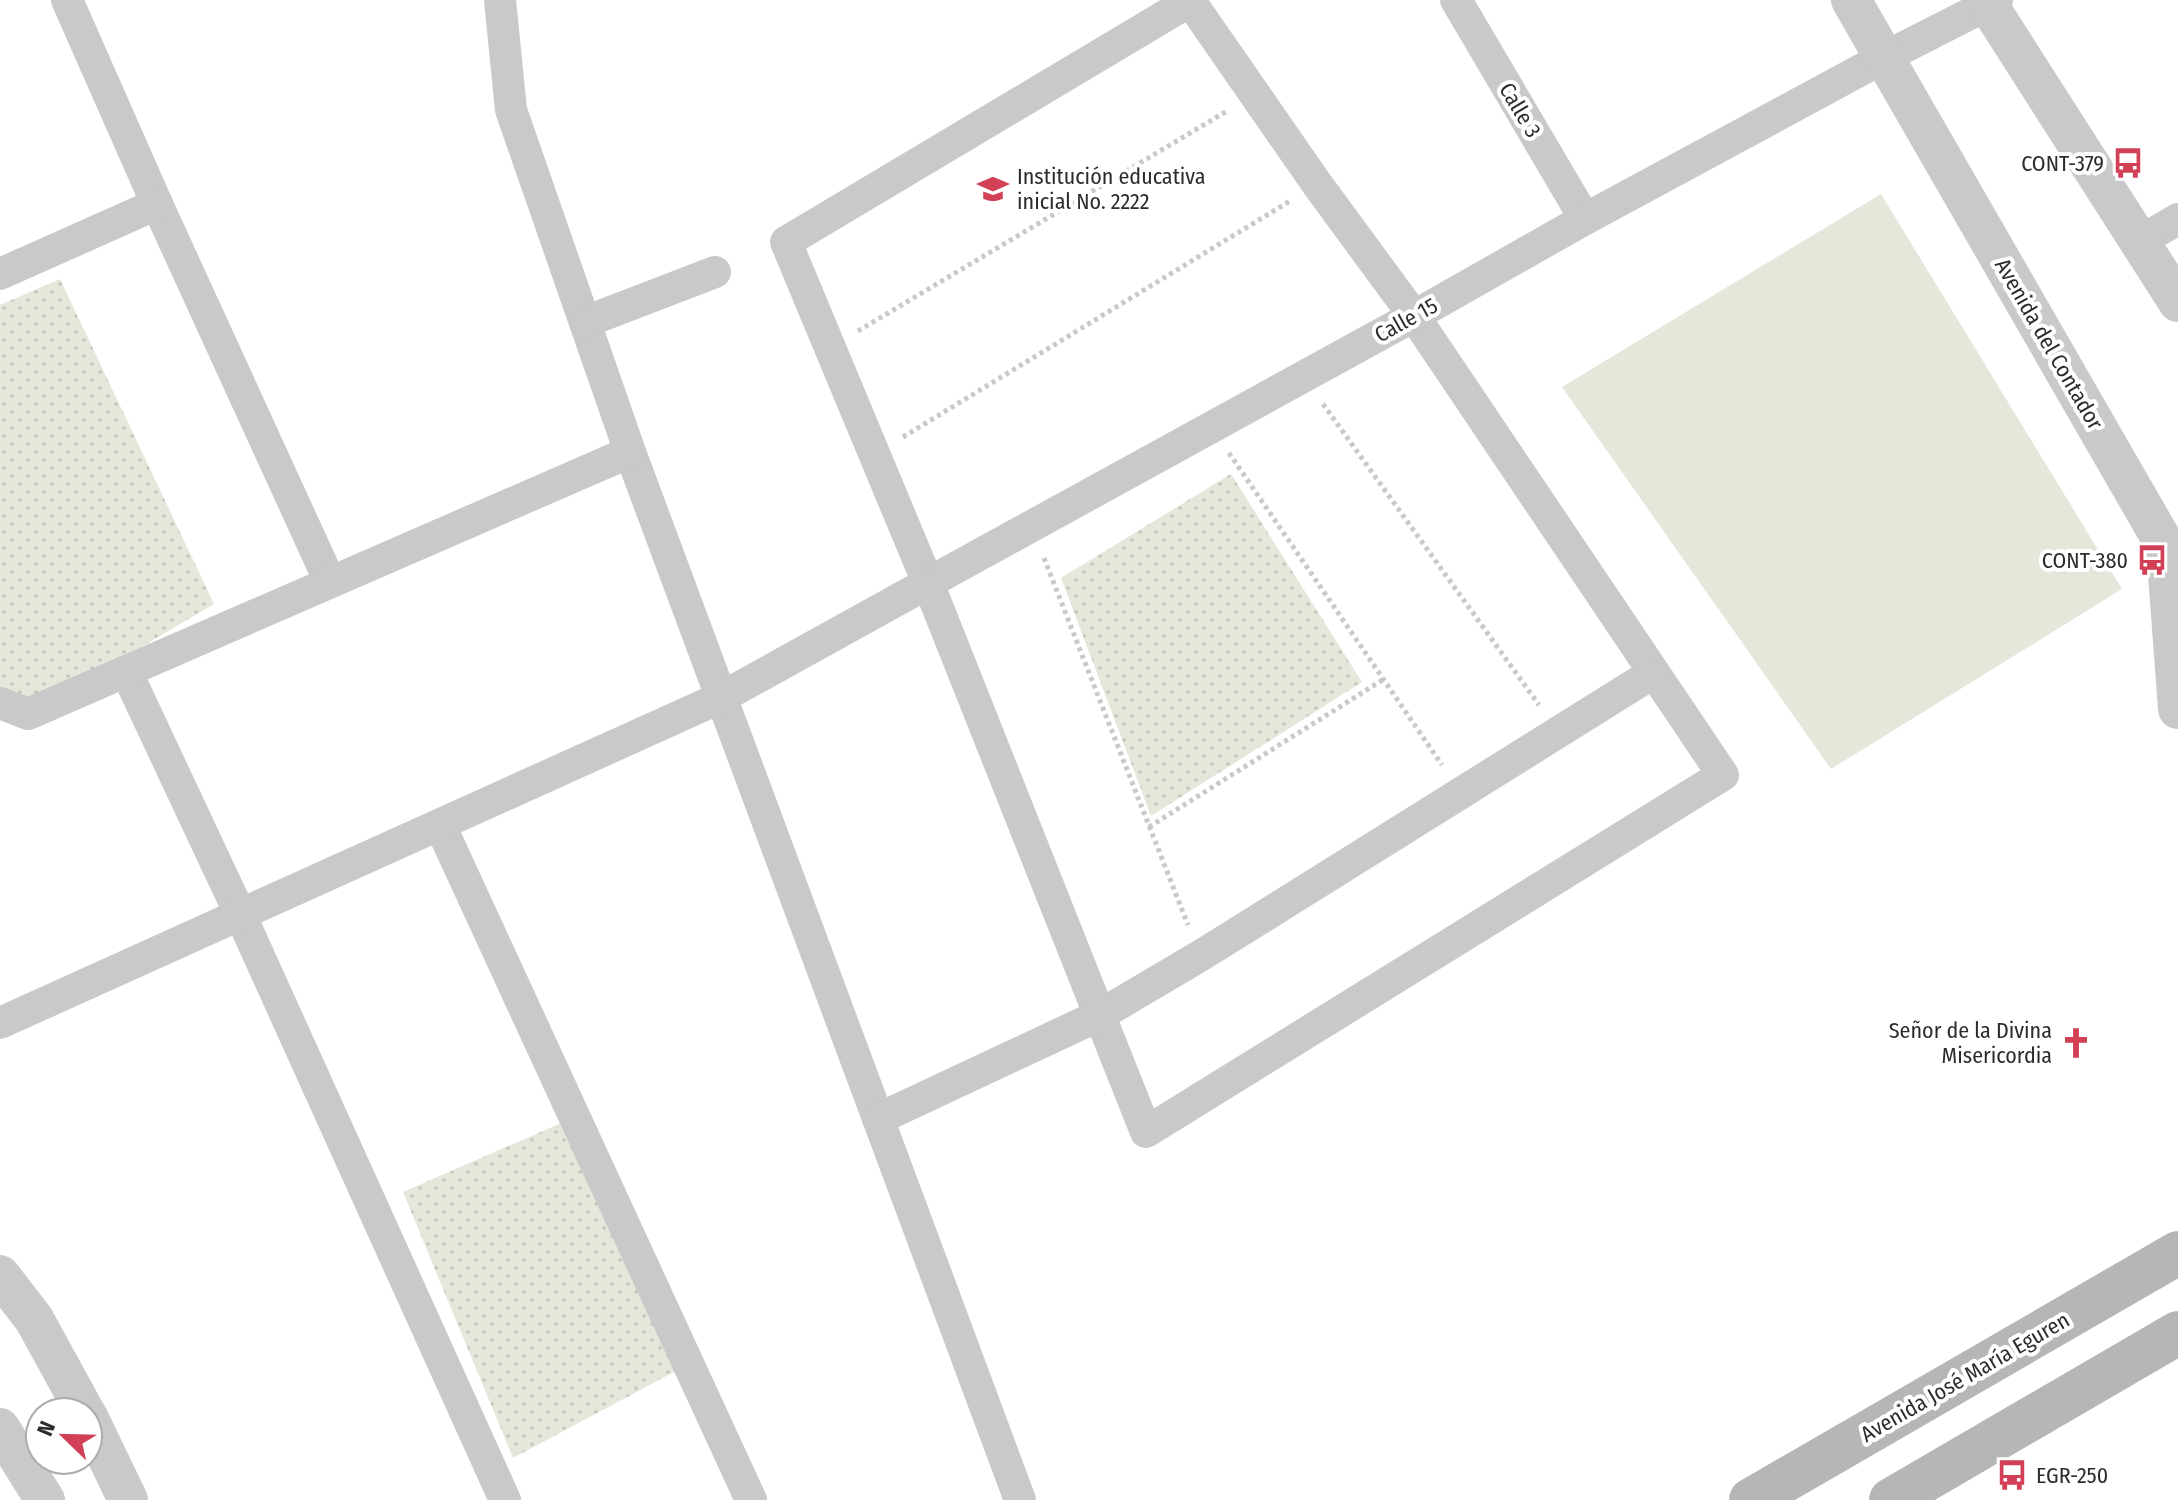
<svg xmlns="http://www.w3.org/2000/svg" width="2178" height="1500" viewBox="0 0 2178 1500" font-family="'Fira Sans Condensed',sans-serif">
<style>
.grass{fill:url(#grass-dots)}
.garden{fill:#e3e8db}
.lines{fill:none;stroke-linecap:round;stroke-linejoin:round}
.path{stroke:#c9c9c9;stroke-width:5;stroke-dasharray:4 4;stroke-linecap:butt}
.minor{stroke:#c9c9c9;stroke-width:32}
.tertiary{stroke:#c9c9c9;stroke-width:40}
.secondary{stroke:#b6b6b6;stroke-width:44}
.labels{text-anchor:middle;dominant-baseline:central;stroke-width:8;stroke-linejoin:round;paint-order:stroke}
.street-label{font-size:22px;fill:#2c2c2c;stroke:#fff}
.poi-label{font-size:22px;fill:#2c2c2c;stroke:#fff;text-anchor:end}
</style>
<defs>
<pattern id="grass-dots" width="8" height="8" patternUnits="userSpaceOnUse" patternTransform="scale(2)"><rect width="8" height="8" fill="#e3e8db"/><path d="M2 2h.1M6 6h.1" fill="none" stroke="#c3c7bc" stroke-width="1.8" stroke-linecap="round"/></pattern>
</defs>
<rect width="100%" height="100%" fill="#fff"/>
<!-- grass -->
<g class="grass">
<polygon points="60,279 214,604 28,714 0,700 0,305"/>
<polygon points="1231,474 1362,682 1151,816 1061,578"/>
<polygon points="575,1117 689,1364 513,1458 403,1192"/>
</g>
<!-- garden -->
<polygon class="garden" points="1881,194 2122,589 1831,769 1562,387"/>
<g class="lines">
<!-- path -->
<g class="path">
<polyline points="858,331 1227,111"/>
<polyline points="1323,404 1539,705"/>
<polyline points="903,437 1290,201"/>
<polyline points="1229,453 1442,765"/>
<polyline points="1044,558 1188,925"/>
<polyline points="1149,827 1384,679"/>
</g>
<!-- minor -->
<g class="minor">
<polyline points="67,0 157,204 330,582"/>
<polyline points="500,0 511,110 630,452 1020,1500"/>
<polyline points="1456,0 1585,219"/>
<polygon points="1190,1 1317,184 1414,316 1723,775 1146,1132 928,583 786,242"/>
<polyline points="2140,241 2178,219"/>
<polyline points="0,274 157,204"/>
<polyline points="585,322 715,272"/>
<polyline points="928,583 1414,316 1585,219 1885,57 1997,0"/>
<polyline points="126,671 240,914 505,1500"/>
<polyline points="0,703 28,714 630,452"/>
<polyline points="440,825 751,1500"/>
<polyline points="0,1023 722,697 928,583"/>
<polyline points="878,1119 1100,1015 1200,956 1653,673"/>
</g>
<!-- tertiary -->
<g class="tertiary">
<polyline points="1851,0 2166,547 2178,709"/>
<polyline points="1985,0 2178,302"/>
<polyline points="0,1275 34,1319 85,1412"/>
<polyline points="88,1417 128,1500"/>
<polyline points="0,1428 45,1500"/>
</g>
<!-- secondary -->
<g class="secondary">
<polyline points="1751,1500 2178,1253"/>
<polyline points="1891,1500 2178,1333"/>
</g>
</g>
<!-- icons -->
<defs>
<symbol id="bus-bare" viewBox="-9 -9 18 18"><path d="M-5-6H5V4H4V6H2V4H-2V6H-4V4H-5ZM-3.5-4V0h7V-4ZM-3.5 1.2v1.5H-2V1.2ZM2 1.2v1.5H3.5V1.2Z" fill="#d14056" stroke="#fff" stroke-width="2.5" paint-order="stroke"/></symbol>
<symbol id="school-bare" viewBox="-9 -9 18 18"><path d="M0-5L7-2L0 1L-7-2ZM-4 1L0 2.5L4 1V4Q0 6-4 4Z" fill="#d14056" stroke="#fff" stroke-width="2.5" paint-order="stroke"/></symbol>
<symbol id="church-bare" viewBox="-9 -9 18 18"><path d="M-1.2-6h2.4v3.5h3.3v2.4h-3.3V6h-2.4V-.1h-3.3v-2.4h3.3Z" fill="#d14056" stroke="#fff" stroke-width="2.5" paint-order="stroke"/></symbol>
</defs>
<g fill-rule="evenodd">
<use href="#bus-bare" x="2106" y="141" width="44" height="44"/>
<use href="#school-bare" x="971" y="167" width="44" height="44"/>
<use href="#bus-bare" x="2130" y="538" width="44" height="44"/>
<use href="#church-bare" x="2054" y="1021" width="44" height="44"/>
<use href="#bus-bare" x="1990" y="1453" width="44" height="44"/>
</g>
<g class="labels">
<!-- street labels -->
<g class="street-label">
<text transform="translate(1520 110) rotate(59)">Calle 3</text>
<text transform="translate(1406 320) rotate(-29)">Calle 15</text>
<text transform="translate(2049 344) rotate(60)">Avenida del Contador</text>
<text transform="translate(1965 1377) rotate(-30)">Avenida José María Eguren</text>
</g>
<!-- poi labels -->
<g class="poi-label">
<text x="2104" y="163">CONT-379</text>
<text x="1017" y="176" text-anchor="start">Institución educativa<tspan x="1017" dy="25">inicial No. 2222</tspan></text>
<text x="2128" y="560">CONT-380</text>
<text x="2052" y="1030">Señor de la Divina<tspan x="2052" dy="25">Misericordia</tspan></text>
<text x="2036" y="1475" text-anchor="start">EGR-250</text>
</g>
</g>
<!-- north arrow -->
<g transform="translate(64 1436) rotate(293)"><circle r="38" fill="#ffffff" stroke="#ababab" stroke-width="2"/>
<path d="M0-6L14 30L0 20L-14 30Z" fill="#d14056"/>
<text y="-12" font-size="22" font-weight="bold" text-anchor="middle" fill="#2c2c2c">N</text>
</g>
</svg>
